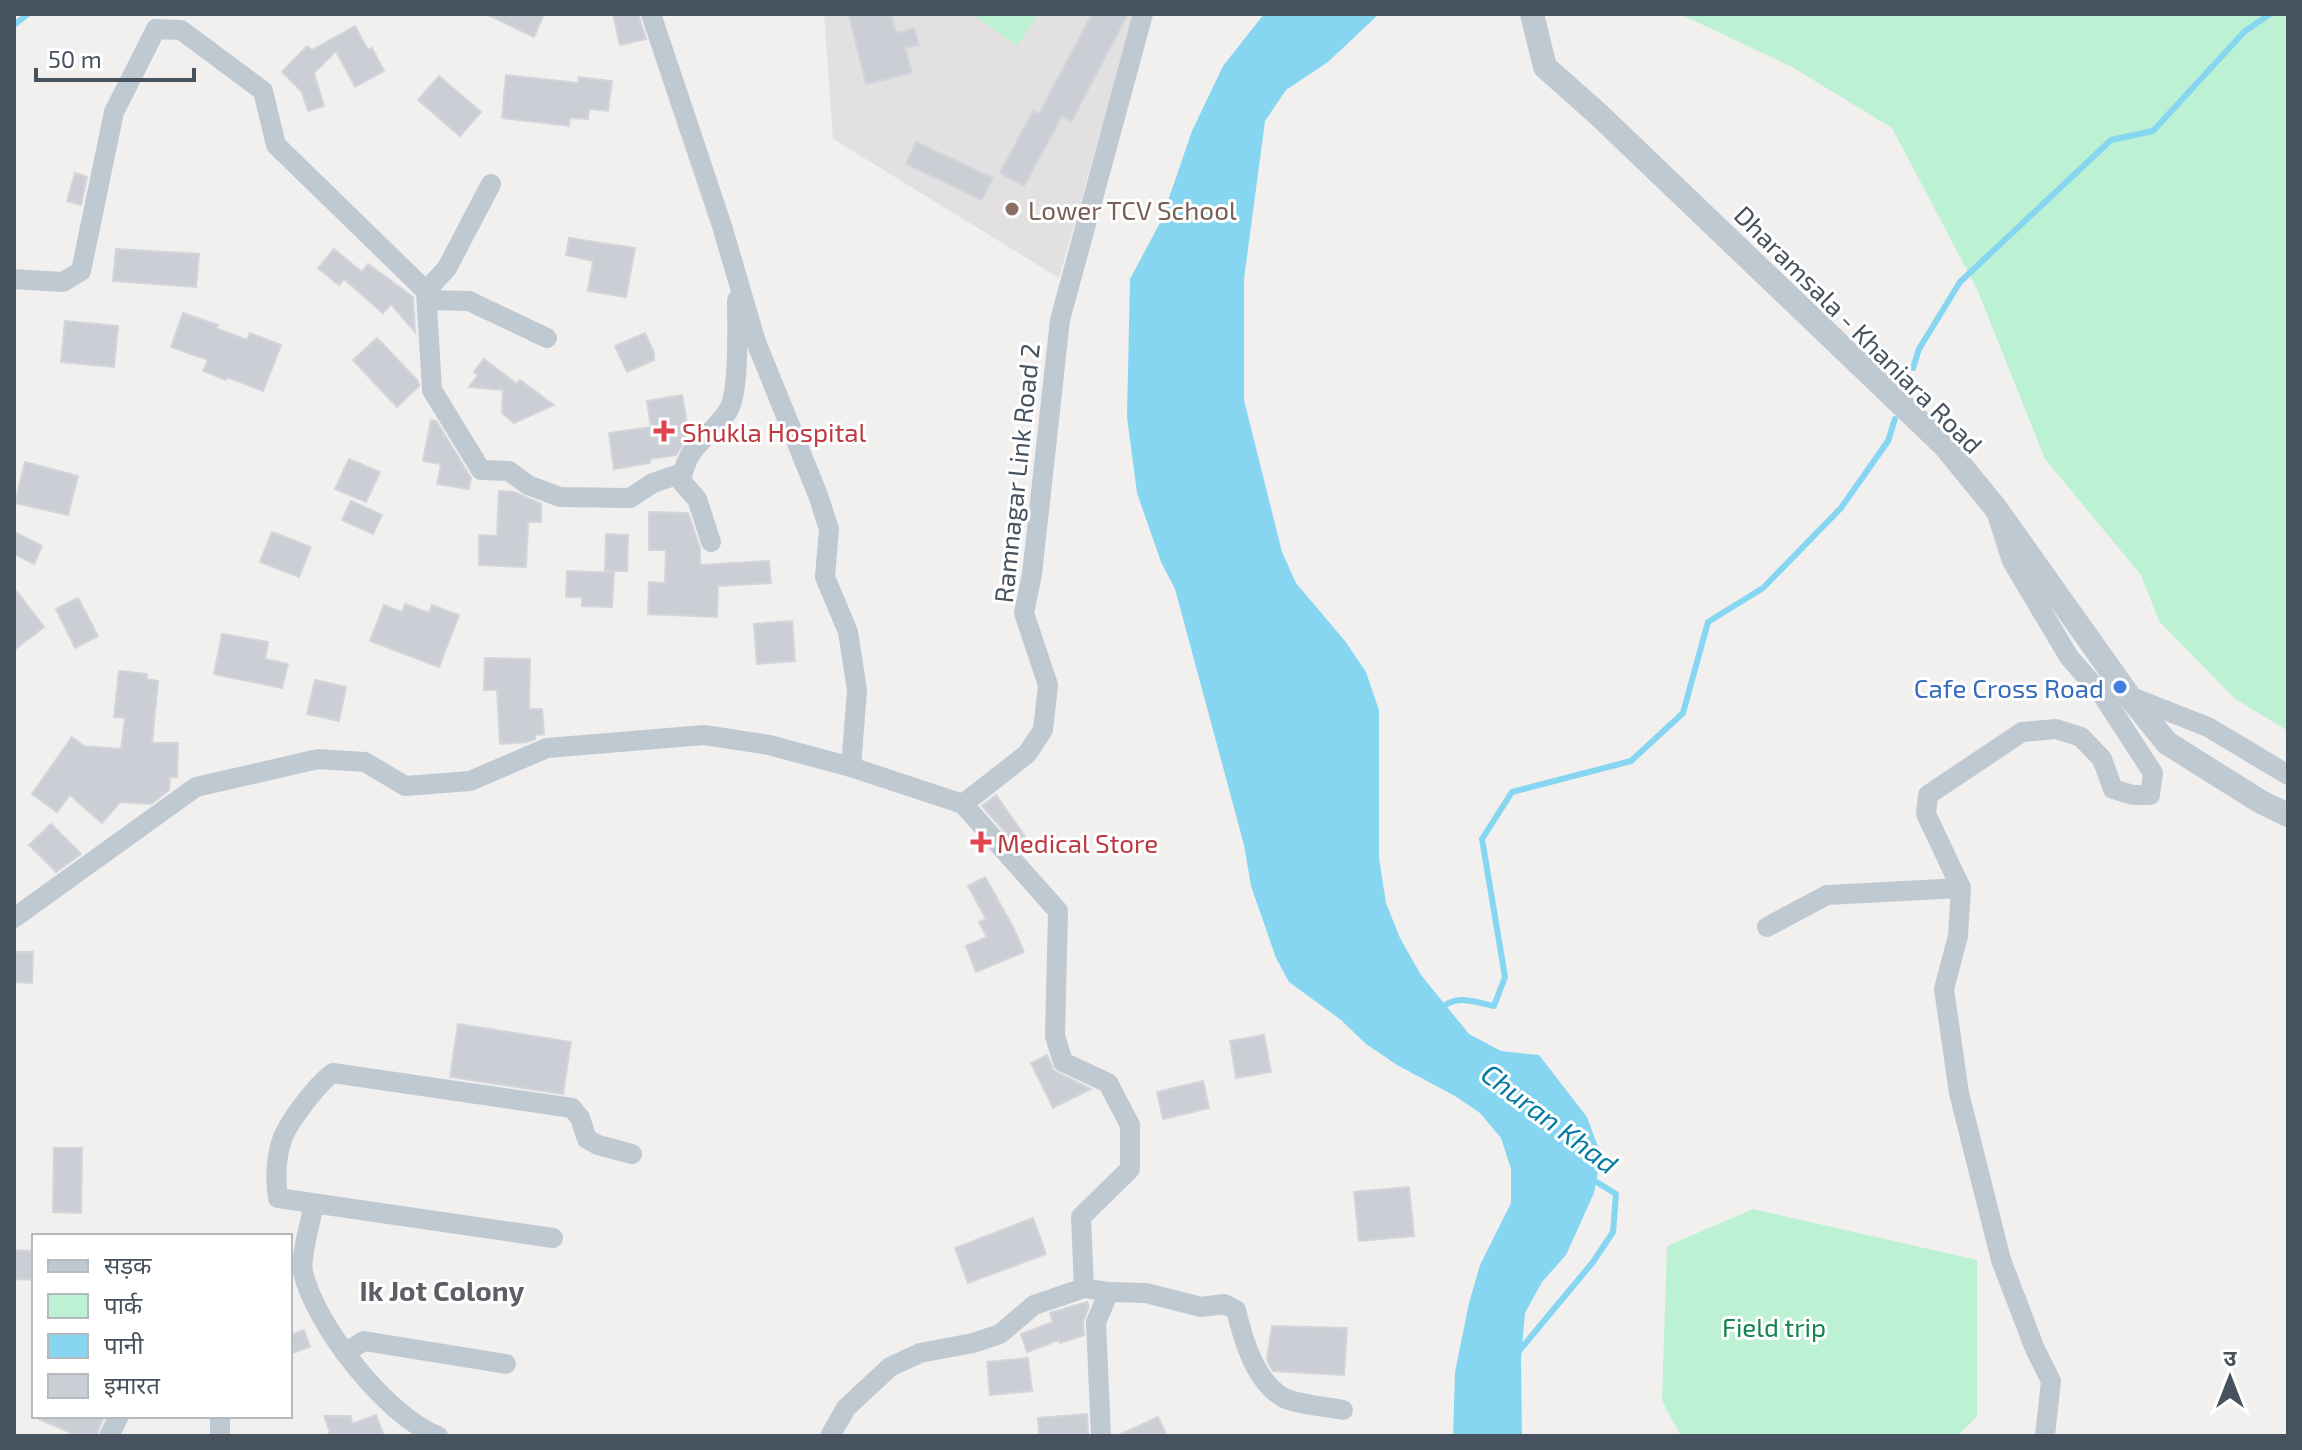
<svg xmlns="http://www.w3.org/2000/svg" width="2302" height="1450" viewBox="0 0 2302 1450" font-family="'Exo 2','Noto Sans Devanagari',sans-serif">
<style>
.education{fill:#e3e0e1}
.green{fill:#bcf1d3}
.water{fill:#87d6f1}
.lines{fill:none;stroke-linecap:round;stroke-linejoin:round}
.stream{stroke:#87d6f1;stroke-width:6}
.building{fill:#cbced4;stroke:#d3d5db;stroke-width:2}
.minor{stroke:#bfc9d2;stroke-width:20}
.tertiary{stroke:#bfc9d2;stroke-width:24}
.education-dot{fill:#8d6e63;stroke:#fff;stroke-width:3}
.health-dot{fill:#e0444e;stroke:#fff;stroke-width:3}
.shop-dot{fill:#3f7fe0;stroke:#fff;stroke-width:3}
.labels{text-anchor:middle;dominant-baseline:central;stroke-width:6;stroke-linejoin:round;paint-order:stroke}
.education-label{font-size:26px;fill:#785e54;stroke:#fff;text-anchor:start}
.street-label{font-size:26px;fill:#46525e;stroke:#fff}
.health-label{font-size:26px;fill:#be3a42;stroke:#fff;text-anchor:start}
.shop-label{font-size:26px;fill:#366cbe;stroke:#fff;text-anchor:end}
.park-label{font-size:26px;fill:#128450;stroke:#fff}
.water-label{font-size:28px;font-style:italic;fill:#067ba2;stroke:#fff}
.neighbourhood-label{font-size:28px;font-weight:bold;fill:#5c5f65;stroke:#fff}
</style>
<rect width="100%" height="100%" fill="#f2efef"/>
<!-- education -->
<polygon class="education" points="824,14 1134,14 1059,278 833,139"/>
<!-- green -->
<g class="green">
<polygon points="972,14 1038,14 1017,46"/>
<polygon points="1680,14 2288,14 2288,731 2234,698 2159,621 2141,575 2045,459 1977,289 1892,128 1792,67"/>
<polygon points="1753,1209 1977,1260 1977,1417 1957,1436 1681,1436 1662,1401 1667,1246"/>
</g>
<!-- water -->
<polygon class="water" points="1264,14 1379,14 1328,62 1286,90 1265,121 1244,279 1244,400 1282,552 1296,583 1345,641 1366,672 1379,710 1379,858 1386,903 1400,938 1421,975 1469,1034 1501,1051 1539,1055 1587,1117 1601,1155 1594,1193 1566,1255 1542,1282 1525,1313 1521,1358 1522,1436 1453,1436 1455,1372 1469,1303 1480,1265 1511,1203 1511,1169 1501,1138 1480,1113 1455,1096 1397,1065 1366,1044 1341,1020 1289,982 1276,958 1251,886 1244,845 1175,589 1161,562 1137,493 1127,417 1130,279 1161,221 1192,131 1223,66"/>
<g class="lines">
<!-- stream -->
<g class="stream">
<polyline points="14,25 28,14"/>
<polyline points="1913,368 1919,349 1960,282 2111,140 2153,131 2244,32 2270,14"/>
<path d="M 1440,1010 C 1455,993 1474,1002 1494,1006 L 1505,977 L 1482,839 L 1512,792 L 1631,761 L 1683,713 L 1708,622 L 1763,588 L 1841,508 L 1888,441 L 1895,419"/>
<polyline points="1519,1351 1593,1262 1613,1232 1616,1194 1590,1178"/>
</g>
</g>
<!-- building -->
<g class="building">
<polygon points="486,14 544,14 534,37"/>
<polygon points="613,14 638,14 646,39 620,45"/>
<polygon points="858,14 891,14 896,33 914,28 919,45 905,48 912,73 866,84 849,16"/>
<polygon points="1092,14 1128,14 1071,122 1062,116 1024,186 1000,173 1033,111 1039,114"/>
<polygon points="355,26 368,50 372,48 384,71 355,87 336,51 314,73 324,106 308,111 302,92 282,72 307,46 312,50"/>
<polygon points="506,75 578,83 579,77 612,81 608,111 589,109 588,119 570,118 569,126 502,118"/>
<polygon points="439,76 481,112 460,136 418,100"/>
<polygon points="916,142 993,178 982,200 906,164"/>
<polygon points="75,173 87,177 81,205 67,201"/>
<polygon points="569,238 635,248 626,297 588,291 593,261 566,255"/>
<polygon points="116,249 199,254 196,287 113,281"/>
<polygon points="334,249 362,272 368,264 413,297 415,332 391,304 383,313 344,279 339,285 318,268"/>
<polygon points="183,313 218,325 216,328 247,340 250,333 281,345 263,391 227,377 226,380 203,371 208,360 171,347"/>
<polygon points="65,321 118,326 114,367 61,362"/>
<polygon points="645,333 654,353 654,360 627,372 615,346"/>
<polygon points="377,338 418,381 419,386 397,407 353,360"/>
<polygon points="484,359 517,384 520,380 554,405 514,423 502,413 503,390 469,387 478,375 474,372"/>
<polygon points="682,395 689,435 676,455 650,459 650,463 614,469 609,433 651,427 647,401"/>
<polygon points="431,420 436,421 471,478 469,489 437,484 441,464 423,461"/>
<polygon points="349,459 380,472 366,502 335,489"/>
<polygon points="25,462 78,476 68,515 15,503"/>
<polygon points="499,491 515,492 541,504 541,522 528,522 526,567 479,565 479,535 497,536"/>
<polygon points="351,501 382,515 373,534 342,520"/>
<polygon points="649,512 688,513 700,548 700,565 769,561 771,583 718,586 717,617 648,614 649,582 665,583 666,550 649,550"/>
<polygon points="14,532 42,546 34,564 14,554"/>
<polygon points="272,532 311,547 299,577 260,562"/>
<polygon points="606,534 628,535 627,571 605,571"/>
<polygon points="567,571 614,573 612,607 582,606 582,597 566,597"/>
<polygon points="14,588 44,627 14,650"/>
<polygon points="78,598 98,636 75,648 56,609"/>
<polygon points="405,604 429,613 432,605 459,615 439,667 370,641 384,605 402,612"/>
<polygon points="792,621 795,661 757,664 754,624"/>
<polygon points="222,634 268,642 265,659 288,664 282,688 214,674"/>
<polygon points="485,658 530,659 529,709 542,709 544,734 535,735 535,739 527,742 500,744 497,690 484,690"/>
<polygon points="119,671 147,674 147,679 158,681 152,743 178,743 177,777 170,777 169,790 151,804 120,802 102,823 70,795 57,812 32,794 72,737 84,746 121,749 125,718 114,717"/>
<polygon points="315,680 346,687 339,721 307,714"/>
<polygon points="996,795 1031,845 1022,851 982,806"/>
<polygon points="51,824 81,854 56,872 29,845"/>
<polygon points="985,877 1013,927 1024,952 976,972 966,946 987,937 979,922 986,919 968,886"/>
<polygon points="14,952 33,952 32,983 14,982"/>
<polygon points="458,1024 571,1042 563,1094 450,1077"/>
<polygon points="1264,1035 1271,1072 1236,1078 1230,1041"/>
<polygon points="1047,1055 1054,1071 1091,1089 1053,1108 1031,1063"/>
<polygon points="1203,1081 1209,1108 1163,1119 1157,1092"/>
<polygon points="54,1148 82,1148 81,1213 53,1212"/>
<polygon points="1409,1187 1414,1236 1359,1241 1354,1192"/>
<polygon points="1033,1218 1046,1254 968,1283 955,1248"/>
<polygon points="14,1250 34,1251 34,1280 14,1279"/>
<polygon points="1087,1302 1089,1306 1083,1322 1084,1335 1060,1343 1059,1340 1027,1352 1021,1334 1053,1322 1050,1313"/>
<polygon points="1272,1326 1347,1328 1344,1375 1273,1371 1267,1360"/>
<polygon points="304,1330 310,1347 290,1354 290,1335"/>
<polygon points="1028,1358 1032,1391 990,1395 987,1362"/>
<polygon points="1087,1414 1088,1436 1039,1436 1038,1418"/>
<polygon points="376,1415 384,1436 326,1436 330,1432 324,1416 351,1416 352,1424"/>
<polygon points="32,1416 104,1416 96,1436 78,1436"/>
<polygon points="1158,1417 1167,1436 1117,1436"/>
</g>
<g class="lines">
<!-- minor -->
<g class="minor">
<polyline points="651,14 722,226 756,342 818,495 829,529 825,577 848,632 857,690 851,767"/>
<polyline points="14,279 63,282 81,271 114,112 156,29 181,30 263,91 276,145 426,291 432,390 481,470 509,471 528,485 560,497 630,498 653,483 682,473"/>
<polyline points="426,291 447,268 491,184"/>
<polyline points="427,300 469,301 547,338"/>
<polyline points="1998,518 2012,561 2069,657 2103,696 2153,773 2150,795 2133,795 2113,789 2102,759 2081,737 2056,729 2022,732 1928,795 1926,814 1961,888 1958,936 1944,989 1959,1093 2001,1260 2035,1349 2051,1381 2045,1436"/>
<path d="M 711,542 L 697,499 L 681,481 C 688,443 708,440 728,411 C 740,393 737,324 737,300"/>
<polyline points="2129,696 2208,727 2288,775"/>
<polyline points="963,804 1058,911 1055,1036 1063,1062 1108,1083 1130,1125 1130,1169 1081,1217 1084,1288 1109,1292 1096,1322 1101,1436"/>
<polyline points="14,918 196,787 318,759 365,762 405,786 470,781 547,748 704,735 769,745 851,767 963,804 1027,754 1043,730 1048,685 1024,613 1032,574 1060,320 1143,14"/>
<polyline points="1767,927 1827,895 1961,888"/>
<path d="M 314,1204 C 311,1221 300,1256 303,1272 C 315,1325 387,1417 438,1436"/>
<path d="M 553,1238 L 278,1198 C 275,1178 276,1156 283,1137 C 290,1120 318,1083 333,1073 L 572,1108 L 580,1118 L 587,1139 L 598,1145 L 632,1154"/>
<path d="M 1109,1292 L 1146,1293 L 1201,1307 L 1224,1304 L 1236,1310 C 1243,1339 1254,1379 1282,1397 C 1294,1404 1328,1407 1343,1410"/>
<polyline points="345,1353 364,1341 506,1364"/>
<polyline points="220,1416 220,1436"/>
<polyline points="109,1436 119,1416"/>
<polyline points="830,1436 846,1408 890,1367 920,1353 973,1343 1000,1334 1034,1305 1084,1288"/>
</g>
<!-- tertiary -->
<polyline class="tertiary" points="1532,14 1545,67 1598,114 1944,445 1994,506 2129,696 2167,743 2261,802 2288,815"/>
</g>
<!-- markers -->
<circle class="education-dot" cx="1012" cy="209" r="8"/>
<g class="health-dot">
<path d="M660 419h8v8h8v8h-8v8h-8v-8h-8v-8h8z"/>
<path d="M977 830h8v8h8v8h-8v8h-8v-8h-8v-8h8z"/>
</g>
<circle class="shop-dot" cx="2120" cy="687" r="8"/>
<g class="labels">
<!-- education labels -->
<g class="education-label">
<text x="1028" y="209">Lower TCV School</text>
</g>
<!-- street labels -->
<g class="street-label">
<text transform="translate(1859 329) rotate(45)">Dharamsala - Khaniara Road</text>
<text transform="translate(1016 473) rotate(-84)">Ramnagar Link Road 2</text>
</g>
<!-- health labels -->
<g class="health-label">
<text x="682" y="431">Shukla Hospital</text>
<text x="997" y="842">Medical Store</text>
</g>
<!-- shop labels -->
<g class="shop-label">
<text x="2104" y="687">Cafe Cross Road</text>
</g>
<!-- park labels -->
<g class="park-label">
<text x="1774" y="1326">Field trip</text>
</g>
<!-- water labels -->
<g class="water-label">
<text transform="translate(1550 1118) rotate(37)">Churan Khad</text>
</g>
<!-- neighbourhood labels -->
<g class="neighbourhood-label">
<text x="442" y="1290">Ik Jot Colony</text>
</g>
</g>
<!-- border -->
<rect width="2302" height="1450" fill="none" stroke="#46525e" stroke-width="32"/>
<!-- legend -->
<rect x="32" y="1234" width="260" height="184" fill="#ffffff" stroke="#b5babf" stroke-width="2"/>
<rect x="48" y="1260" width="40" height="12" fill="#bfc9d2" stroke="#b5babf" stroke-width="2"/>
<text x="104" y="1274" font-size="24" fill="#46525e">सड़क</text>
<rect x="48" y="1294" width="40" height="24" fill="#bcf1d3" stroke="#b5babf" stroke-width="2"/>
<text x="104" y="1314" font-size="24" fill="#46525e">पार्क</text>
<rect x="48" y="1334" width="40" height="24" fill="#87d6f1" stroke="#b5babf" stroke-width="2"/>
<text x="104" y="1354" font-size="24" fill="#46525e">पानी</text>
<rect x="48" y="1374" width="40" height="24" fill="#cbced4" stroke="#b5babf" stroke-width="2"/>
<text x="104" y="1394" font-size="24" fill="#46525e">इमारत</text>
<!-- north arrow -->
<g transform="translate(2230 1378)" stroke="#ffffff" stroke-width="6" paint-order="stroke">
<path d="M0-6L14 30L0 20L-14 30Z" fill="#46525e"/>
<text y="-12" font-size="22" font-weight="bold" text-anchor="middle" fill="#46525e">उ</text>
</g>
<!-- scale -->
<path d="M36 68v12h158v-12" fill="none" stroke="#46525e" stroke-width="4"/>
<text x="48" y="68" font-size="24" fill="#46525e" stroke="#ffffff" stroke-width="6" paint-order="stroke">50 m</text>
</svg>
